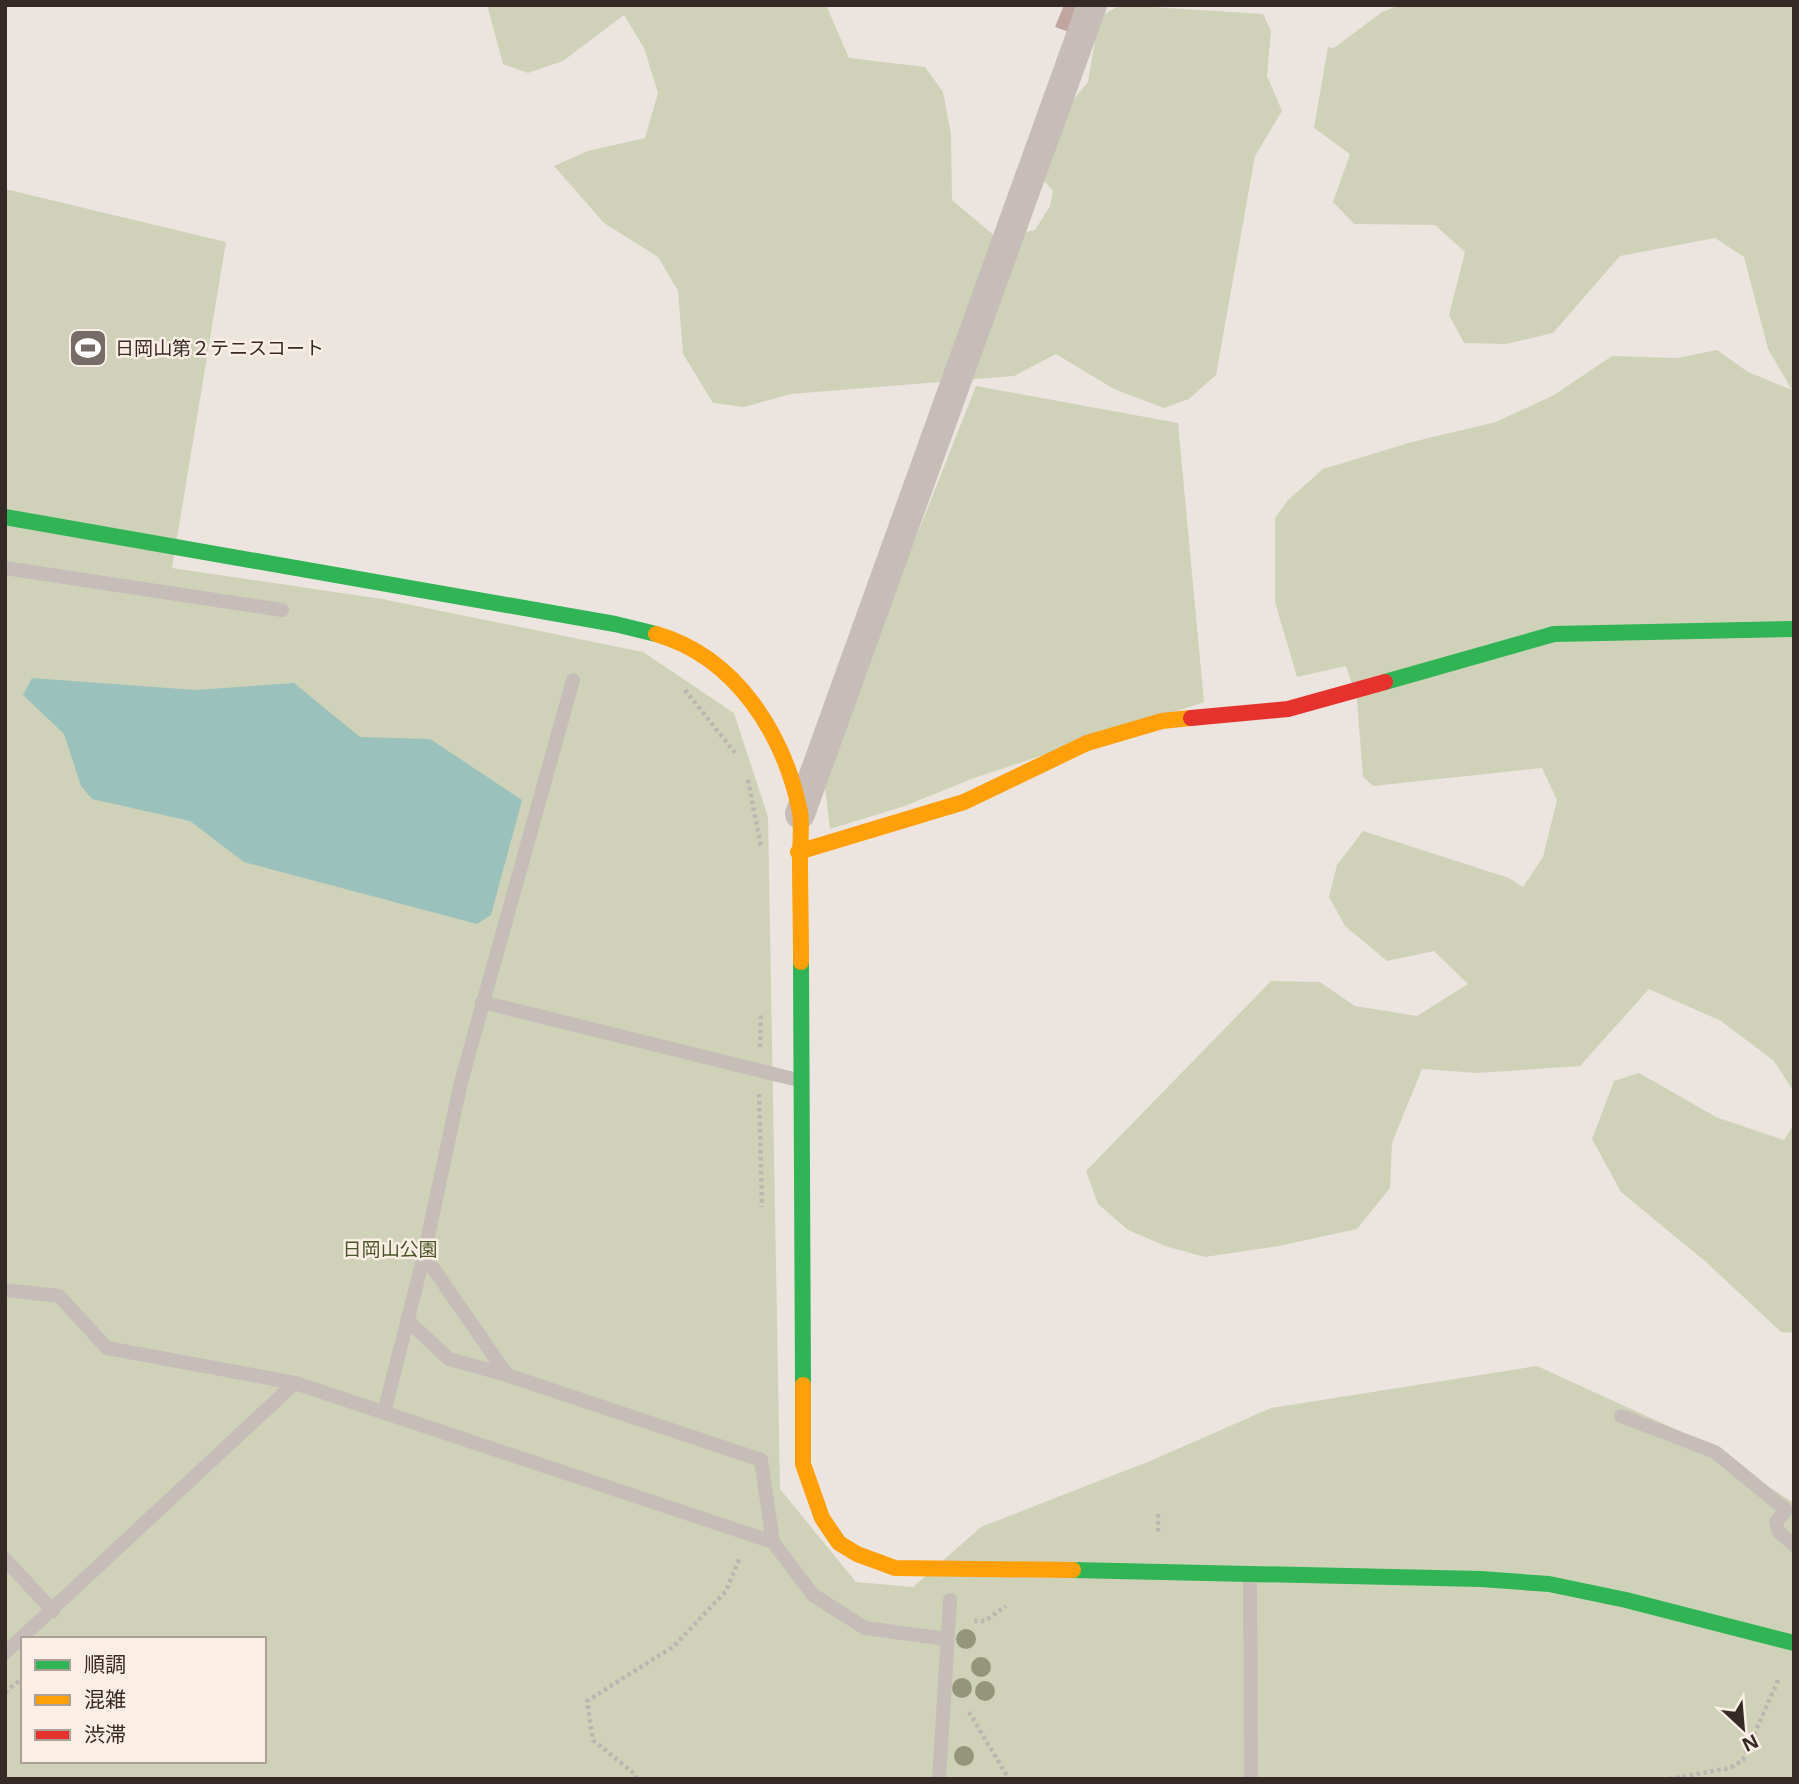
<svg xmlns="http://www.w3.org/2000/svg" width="1799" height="1784" viewBox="0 0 1799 1784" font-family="'Open Sans','Noto Sans JP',sans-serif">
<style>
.green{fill:#cfd2b8;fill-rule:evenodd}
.water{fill:#9ac1bc}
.building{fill:#c1a6a0}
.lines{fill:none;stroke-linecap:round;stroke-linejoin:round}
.path{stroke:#beb5b1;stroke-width:4.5;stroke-dasharray:3.5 3.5;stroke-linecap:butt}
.lane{stroke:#c6bdb8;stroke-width:14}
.street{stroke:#c6bdb8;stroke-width:30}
.fast{stroke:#30b455;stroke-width:16}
.slow{stroke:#ff9f0a;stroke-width:16}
.jam{stroke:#e5322d;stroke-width:16}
.tree{fill:#93967b}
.labels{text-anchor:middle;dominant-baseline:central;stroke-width:5;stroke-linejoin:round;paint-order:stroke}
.poi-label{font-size:19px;fill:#362a26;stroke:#faeee5;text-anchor:start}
.park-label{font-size:19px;fill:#4a5529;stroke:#faeee5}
</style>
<rect width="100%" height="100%" fill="#ece5df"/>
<!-- green -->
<g class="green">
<polygon points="487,5 826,5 849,58 925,67 943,92 951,134 952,200 996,237 1035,230 1050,206 1053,191 1032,167 1059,117 1088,82 1099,18 1120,5 1263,14 1271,31 1267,76 1282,111 1255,156 1216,375 1189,399 1164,408 1114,389 1056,354 1014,376 791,394 744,407 713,403 683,354 678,291 658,257 604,223 554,166 588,151 645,138 658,93 644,48 624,15 563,61 528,73 503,64"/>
<polygon points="1400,5 1794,5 1794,1092 1774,1061 1721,1021 1649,989 1580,1066 1477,1073 1422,1069 1392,1143 1390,1188 1357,1229 1279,1246 1205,1257 1168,1247 1128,1230 1098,1204 1086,1171 1271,981 1320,982 1355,1006 1417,1016 1468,984 1434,951 1387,961 1345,926 1329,897 1337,865 1363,831 1509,878 1523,887 1543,857 1557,800 1542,768 1373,786 1363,777 1357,700 1346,666 1297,677 1275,602 1275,518 1288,500 1323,469 1412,442 1496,422 1554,395 1612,356 1677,358 1717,350 1748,372 1792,390 1768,349 1744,257 1715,238 1620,256 1553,333 1506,344 1464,343 1449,315 1465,252 1435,225 1354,224 1333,202 1350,154 1314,128 1328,47 1334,48 1382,12"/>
<path d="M 5,189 L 226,242 L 172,568 L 382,599 L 643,652 L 734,713 L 768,817 L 780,1489 L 856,1582 L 913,1587 L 981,1527 L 1150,1461 L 1271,1408 L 1537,1366 L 1686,1434 L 1794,1503 L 1794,1779 L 5,1779 ZM 23,1639 L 264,1639 L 264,1761 L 23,1761 Z"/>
<polygon points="976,386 1178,423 1204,702 974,778 905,806 830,829 823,772"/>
<polygon points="1639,1073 1716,1117 1784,1140 1794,1124 1794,1333 1781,1332 1706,1262 1621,1192 1592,1139 1614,1081"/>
</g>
<!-- water -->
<polygon class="water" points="32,678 195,690 294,683 360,737 430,739 522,800 491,915 477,924 244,862 190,821 92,799 81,786 64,734 23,695"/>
<!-- building -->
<polygon class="building" points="1064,5 1086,5 1075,34 1055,27"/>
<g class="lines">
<!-- path -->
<g class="path">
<polyline points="685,690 736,754"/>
<polyline points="748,780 761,847"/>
<polyline points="760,1047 761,1013"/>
<polyline points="759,1094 762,1207"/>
<polyline points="1158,1514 1158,1534"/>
<polyline points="974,1621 985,1621 1006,1606"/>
<polyline points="5,1692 23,1678"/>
<polyline points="969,1712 1009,1779"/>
<polyline points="636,1779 636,1775 593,1740 587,1701 674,1646 726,1591 740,1557"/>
<polyline points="1669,1779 1730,1768 1743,1760 1779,1678"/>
</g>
<!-- lane -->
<g class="lane">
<polyline points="5,568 282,610"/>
<polyline points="482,1002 798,1080"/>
<polyline points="424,1255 507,1375"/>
<polyline points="5,1290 59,1296 107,1348 295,1383 773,1542 813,1595 865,1628 947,1639"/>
<polyline points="407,1320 449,1359 507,1375 761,1460 773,1542"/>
<polyline points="384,1413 424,1255 461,1082 573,680"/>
<polyline points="1621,1416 1715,1452 1786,1510 1776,1522 1778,1531 1794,1545"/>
<polyline points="5,1559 53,1611"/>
<polyline points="1250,1578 1251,1779"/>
<polyline points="5,1653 295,1383"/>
<polyline points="939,1779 950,1600"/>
</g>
<!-- street -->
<polyline class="street" points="800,814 1092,5"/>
<!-- fast -->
<g class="fast">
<polyline points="5,517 615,624 656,634"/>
<polyline points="1385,682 1554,634 1794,629"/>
<polyline points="801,962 803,1385"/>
<polyline points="1073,1570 1481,1579 1549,1584 1626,1600 1794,1643"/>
</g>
<!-- slow -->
<g class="slow">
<path d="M 656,634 C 736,657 784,734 800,812 C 802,827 800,845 800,860 C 800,894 801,928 801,962"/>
<polyline points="798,852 964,802 1087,743 1162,721 1191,718"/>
<polyline points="803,1385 803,1464 822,1518 839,1543 857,1554 895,1568 1073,1570"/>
</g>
<!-- jam -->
<polyline class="jam" points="1191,718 1288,709 1385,682"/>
</g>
<!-- trees -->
<g class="tree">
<circle cx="966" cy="1639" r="10"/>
<circle cx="981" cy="1667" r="10"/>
<circle cx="962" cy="1688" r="10"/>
<circle cx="985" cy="1691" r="10"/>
<circle cx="964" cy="1756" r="10"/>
</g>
<!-- icons -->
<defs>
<symbol id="stadium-square" viewBox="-11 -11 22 22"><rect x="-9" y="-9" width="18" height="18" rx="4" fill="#766b67" stroke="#faeee5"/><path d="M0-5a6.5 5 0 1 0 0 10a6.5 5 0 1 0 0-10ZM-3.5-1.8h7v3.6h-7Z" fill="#fff"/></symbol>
</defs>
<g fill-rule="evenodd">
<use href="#stadium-square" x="66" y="326" width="44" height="44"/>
</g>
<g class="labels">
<!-- poi labels -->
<g class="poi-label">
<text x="115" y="348">日岡山第２テニスコート</text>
</g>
<!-- park labels -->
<g class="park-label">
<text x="390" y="1249">日岡山公園</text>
</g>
</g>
<!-- border -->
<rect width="1799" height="1784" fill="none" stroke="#362a26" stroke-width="14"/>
<!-- legend -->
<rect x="21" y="1637" width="245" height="126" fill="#faeee5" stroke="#aca099" stroke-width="2"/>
<rect x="35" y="1660" width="35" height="10" fill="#30b455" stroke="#aca099" stroke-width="2"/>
<text x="84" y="1672" font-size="21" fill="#362a26">順調</text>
<rect x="35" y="1695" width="35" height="10" fill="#ff9f0a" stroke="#aca099" stroke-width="2"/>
<text x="84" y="1707" font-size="21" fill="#362a26">混雑</text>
<rect x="35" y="1730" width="35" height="10" fill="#e5322d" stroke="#aca099" stroke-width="2"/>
<text x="84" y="1742" font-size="21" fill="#362a26">渋滞</text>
<!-- north arrow -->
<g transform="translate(1743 1728) rotate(154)" stroke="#faeee5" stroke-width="5" paint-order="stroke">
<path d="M0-5L12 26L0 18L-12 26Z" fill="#362a26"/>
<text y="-10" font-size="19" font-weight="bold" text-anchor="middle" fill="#362a26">N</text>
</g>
</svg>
